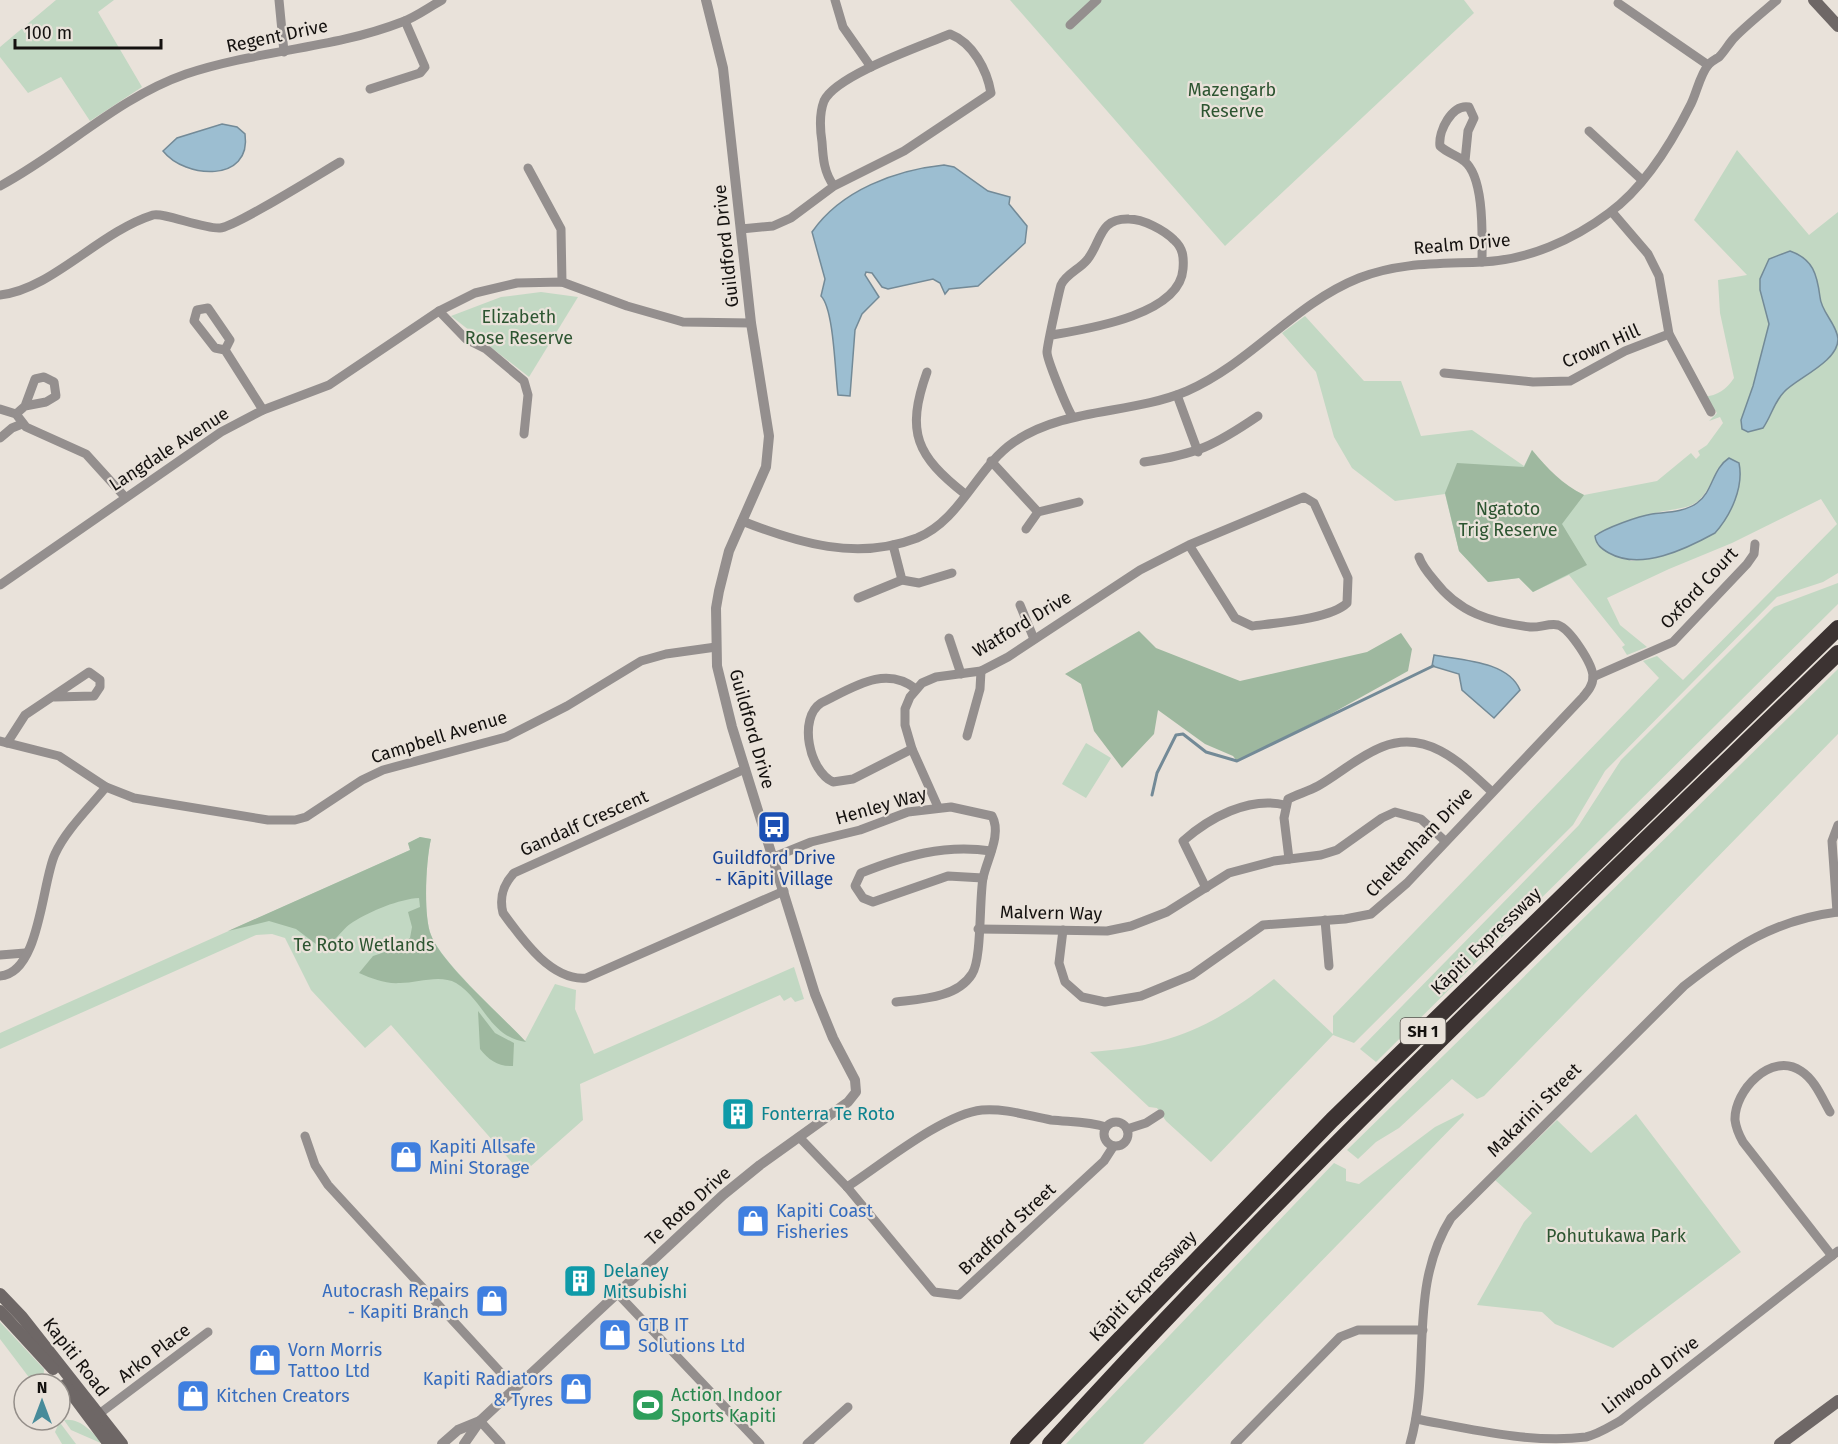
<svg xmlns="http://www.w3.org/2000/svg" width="1838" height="1444" viewBox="0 0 1838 1444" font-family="'Fira Sans',sans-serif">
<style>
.green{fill:#c2d8c3;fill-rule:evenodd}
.forest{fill:#9eb89f}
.water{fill:#9cbed1;stroke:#738a97;stroke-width:1.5}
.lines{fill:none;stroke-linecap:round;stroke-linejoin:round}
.stream{stroke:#738a97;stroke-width:3}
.minor{stroke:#948f8e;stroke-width:9}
.tertiary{stroke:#948f8e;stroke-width:10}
.secondary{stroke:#6e6766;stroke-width:12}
.motorway{stroke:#3c3332;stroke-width:16}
.labels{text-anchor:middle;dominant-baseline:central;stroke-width:4.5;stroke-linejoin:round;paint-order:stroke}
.shield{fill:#e9e2da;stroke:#54504c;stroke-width:1.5}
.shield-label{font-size:16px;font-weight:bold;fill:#14110f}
.street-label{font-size:18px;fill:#14110f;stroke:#e9e2da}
.park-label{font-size:18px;fill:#2d5531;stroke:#e9e2da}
.transit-label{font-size:18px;fill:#164399;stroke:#e9e2da}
.culture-label{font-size:18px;fill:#0d838f;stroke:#e9e2da;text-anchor:start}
.shop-label{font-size:18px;fill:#366cbe;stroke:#e9e2da;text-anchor:start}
.leisure-label{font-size:18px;fill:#27864d;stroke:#e9e2da;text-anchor:start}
</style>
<rect width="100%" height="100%" fill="#e9e2da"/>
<!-- green -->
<g class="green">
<polygon points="56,0 114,0 98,12 142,87 90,121 61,77 28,93 0,57 0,47"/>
<polygon points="1010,0 1464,0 1474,13 1225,246"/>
<path d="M 1737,150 L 1809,235 L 1838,212 L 1838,573 L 1823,582 L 1777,597 L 1605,771 L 1573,825 L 1354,1043 L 1333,1035 L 1211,1162 L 1166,1121 L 1157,1108 L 1149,1107 L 1090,1052 C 1167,1047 1214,1027 1274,979 L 1333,1034 L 1333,1016 L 1659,678 L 1643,661 L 1657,656 L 1683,680 L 1837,524 L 1821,499 L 1732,543 L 1669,569 L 1607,598 L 1620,625 L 1647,647 L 1627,655 L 1622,647 L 1625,645 L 1569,575 L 1533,592 L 1519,578 L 1488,582 L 1459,551 L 1445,494 L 1395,501 L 1352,468 L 1334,437 L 1316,372 L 1282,333 L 1305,316 L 1364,381 L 1401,381 L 1421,436 L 1472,430 L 1524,466 L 1532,450 L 1551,473 L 1568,487 L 1584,495 L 1657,481 L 1691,453 L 1696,459 L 1700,455 L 1698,451 L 1707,445 L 1723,423 L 1720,417 L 1709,421 L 1717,413 L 1704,397 C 1718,395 1726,390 1734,378 L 1720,313 L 1718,280 L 1747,275 L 1694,220 ZM 1718,468 L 1715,533 L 1653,558 L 1631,561 L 1600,532 C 1616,525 1634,518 1650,514 C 1693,504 1698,514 1718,468 Z"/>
<polygon points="541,292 578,297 529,377 451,316 501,297"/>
<polygon points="1838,583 1838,604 1376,1062 1360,1049 1579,825 1621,760 1774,607"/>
<polygon points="1838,669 1838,734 1484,1096 1477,1099 1452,1079 1399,1128 1376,1142 1358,1159 1347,1150"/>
<polygon points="1086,743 1111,758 1086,798 1062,784"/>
<path d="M 420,837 L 431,839 C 426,860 423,914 431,935 C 441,962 503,1017 525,1041 L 555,984 L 576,990 L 575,1009 L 594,1054 L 794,967 L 804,999 L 795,1002 L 791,997 L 784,1001 L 780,995 L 580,1084 L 583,1120 L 522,1174 L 391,1025 L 365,1048 L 311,990 L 285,938 L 272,934 L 256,935 L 0,1049 L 0,1033 L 410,850 L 408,843 Z"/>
<polygon points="1463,1113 1464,1115 1143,1444 1066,1444 1334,1163 1346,1169 1346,1181 1359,1184 1435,1127"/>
<polygon points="1636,1114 1741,1252 1613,1348 1555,1324 1542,1312 1477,1305 1524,1222 1532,1213 1495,1180 1557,1120 1591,1153"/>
<polygon points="0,1322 44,1369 43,1384 34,1384 0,1339"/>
<path d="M 64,1420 C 81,1418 92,1432 103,1444 L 71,1430 Z"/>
<polygon points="59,1423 61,1424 76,1444 62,1444 55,1432"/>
</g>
<!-- forest -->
<g class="forest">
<path d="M 1532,450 C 1548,469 1562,484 1584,495 L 1562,524 L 1587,565 L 1533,592 L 1519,578 L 1488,582 L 1459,551 L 1445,493 L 1457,463 L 1524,467 Z"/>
<polygon points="1139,631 1156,648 1240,681 1367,652 1401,633 1412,649 1408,671 1329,715 1237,761 1233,756 1205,744 1158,710 1154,734 1122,768 1094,731 1081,684 1065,674"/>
<path d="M 420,837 L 431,839 C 426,860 423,915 431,935 C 441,963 503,1017 526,1042 C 489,1037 484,1000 456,983 C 440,974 417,983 400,983 C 385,984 373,979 359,973 L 373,956 L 397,948 L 410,938 L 412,927 L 408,912 L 420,907 L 419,898 C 399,899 371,911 353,922 C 341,929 334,946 320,947 L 296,929 L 269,921 L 228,931 L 410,850 L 408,843 Z"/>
<path d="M 478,1011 L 495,1033 L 514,1043 L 513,1066 C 498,1067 489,1060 480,1049 Z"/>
</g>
<!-- water -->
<g class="water">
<path d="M 222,124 L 237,127 L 245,134 C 252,183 185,179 163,151 L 177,138 Z"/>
<path d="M 944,165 L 954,167 L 988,191 L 1010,197 L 1009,204 L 1027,226 L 1025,243 L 978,286 L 949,289 L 945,294 L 940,283 L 933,279 L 888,289 L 882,287 L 872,273 L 866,272 L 865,275 L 879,297 L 862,314 L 855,330 L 850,396 L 838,395 C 835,373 834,309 821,296 L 825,279 L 812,232 C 841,190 896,170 944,165 Z"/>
<path d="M 1790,251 C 1813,259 1817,274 1820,297 C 1821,312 1837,324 1838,339 C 1838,362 1797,378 1784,392 C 1774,402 1771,417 1763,428 L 1748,432 L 1742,429 L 1741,420 L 1753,386 L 1769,324 L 1760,290 L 1760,279 L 1769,259 Z"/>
<path d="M 1729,458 L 1739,463 C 1744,487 1731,515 1715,533 C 1686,549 1641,571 1609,553 C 1602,549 1596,545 1595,536 C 1605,528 1639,516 1652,514 C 1666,512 1685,512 1697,503 C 1713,492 1712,469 1729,458 Z"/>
<path d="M 1434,655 C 1461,660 1508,661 1520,690 L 1494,718 L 1462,690 L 1459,674 L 1432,666 Z"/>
</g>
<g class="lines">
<!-- stream -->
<polyline class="stream" points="1152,795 1157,773 1176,735 1183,734 1206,752 1237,761 1433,666"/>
<!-- minor -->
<g class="minor">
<polyline points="279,0 284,52"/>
<polyline points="835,0 843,27 871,67"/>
<polyline points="1618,3 1708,65"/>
<polyline points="1070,25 1097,0"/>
<polyline points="370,89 420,73 425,67 405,21"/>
<polyline points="1589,131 1642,180"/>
<path d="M 1465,161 L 1468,131 L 1474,118 L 1469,107 C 1452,104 1438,131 1440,146 C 1447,153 1457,155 1464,161 C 1485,177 1482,238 1482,262"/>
<polyline points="528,168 561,229 562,282"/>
<path d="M 0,186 C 64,152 117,98 186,74 C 257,50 333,49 402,22 C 416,17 429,7 442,0"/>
<polyline points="1612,212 1648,254 1659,276 1669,334 1711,412"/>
<path d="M 741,229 L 773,226 L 791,218 L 834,186 L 904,151 L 991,93 C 987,70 973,43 950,34 C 922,46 836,75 824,101 C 819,114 820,129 822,142 C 823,158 824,173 834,186"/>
<path d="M 0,295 C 51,290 99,232 153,215 C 163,212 203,229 220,228 C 235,227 321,173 340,162"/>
<polyline points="439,311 466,339 486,349 524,381 528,395 524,434"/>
<path d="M 1052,335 C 1087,329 1180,315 1183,269 C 1184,257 1183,248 1174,240 C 1164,230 1143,219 1129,219 C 1098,218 1102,242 1087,260 C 1080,269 1066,274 1061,285 C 1059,292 1047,346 1047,352 C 1047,360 1067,408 1072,416"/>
<polyline points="225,350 230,340 208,308 197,310 194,321 215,348 225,350 263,410"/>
<path d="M 927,372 C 905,433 917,456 965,494"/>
<polyline points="1444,373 1533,382 1570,381 1625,351 1669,334"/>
<polyline points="1177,395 1198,452"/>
<polyline points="0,409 16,414 26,427 86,454 125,497"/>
<polyline points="16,414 25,406 35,379 44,377 54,382 56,396 46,402 25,406"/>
<polyline points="0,438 12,428 22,424"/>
<polyline points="991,461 1038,512"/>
<path d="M 1144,462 C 1197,454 1214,446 1258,416"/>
<path d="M 742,521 C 798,543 857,561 917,538 C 961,520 976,468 1014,442 C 1066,407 1130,415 1187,391 C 1251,363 1294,304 1359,278 C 1400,262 1439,264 1482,262 C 1528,260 1573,240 1609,213 C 1645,187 1671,144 1691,104 C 1697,92 1700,74 1709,64 C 1712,61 1716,59 1719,57 C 1725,51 1729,43 1735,37 C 1748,24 1763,12 1777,0"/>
<polyline points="1026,529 1038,512 1079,502"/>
<polyline points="893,545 902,580"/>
<polyline points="0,585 221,432 263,410 329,385 439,311 475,293 517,283 562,282 627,306 683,322 751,323"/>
<polyline points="858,598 902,580 919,583 952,573"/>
<polyline points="1020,605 1034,639"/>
<polyline points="949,638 961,674"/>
<polyline points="1593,677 1673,642 1747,564 1754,554 1755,544"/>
<polyline points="967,736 980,689 981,671"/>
<polyline points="0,741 59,756 106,787 134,798 268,820 295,820 306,817 362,780 383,770 506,737 567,706 641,661 666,654 716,647"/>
<polyline points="7,743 25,715 89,672 100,680 100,687 94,696 55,697"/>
<path d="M 912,749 L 853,779 L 833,782 C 809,771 798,718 821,703 C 852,688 885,664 916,689"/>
<path d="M 745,769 L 514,873 C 503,885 499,897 503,913 C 522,939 551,981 586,978 L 784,891"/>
<path d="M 938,807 L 912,749 L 905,725 L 905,709 L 910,697 L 922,683 L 936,677 L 981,671 L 1008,657 L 1140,570 L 1189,545 L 1304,497 L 1314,503 L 1348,578 L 1347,603 C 1331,619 1275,623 1252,626 L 1235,618 L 1189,545"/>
<path d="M 774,857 L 811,842 L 860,830 L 908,812 L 951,807 L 992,816 C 1002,834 987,859 983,878 C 979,901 982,959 972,974 C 957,998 921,999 896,1002"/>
<path d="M 1289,859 L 1284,818 L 1288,799 C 1298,794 1309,791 1318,786 C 1339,774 1359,756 1382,747 C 1427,729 1461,763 1491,791"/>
<path d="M 983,878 L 948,876 L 873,902 L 863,898 L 855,886 L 861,873 C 904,856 944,844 991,851"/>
<path d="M 1206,888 L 1183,841 C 1209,818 1249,796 1285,805"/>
<polyline points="1837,912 1832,841 1838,825"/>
<polyline points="1325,920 1329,966"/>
<polyline points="978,929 1107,931 1131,926 1167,912 1229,873 1274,861 1321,855 1337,850 1382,818 1395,812 1421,819 1445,841"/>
<path d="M 1063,930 L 1059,963 L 1065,982 L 1082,997 L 1105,1002 L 1141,996 L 1192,975 L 1263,925 L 1345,919 L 1371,914 L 1407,883 L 1583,697 C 1588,691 1593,685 1593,677 C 1593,664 1570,629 1558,625 C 1549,623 1539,628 1530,627 C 1490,622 1459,613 1434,580 C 1428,573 1422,566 1419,557"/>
<polyline points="0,955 25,953"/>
<path d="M 0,976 C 40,974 42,881 55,854 C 66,830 89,808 106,787"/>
<path d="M 1830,1112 C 1822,1098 1815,1080 1801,1071 C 1771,1051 1734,1091 1735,1120 C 1736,1128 1739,1135 1743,1142 L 1832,1256"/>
<circle cx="1116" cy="1134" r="12"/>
<polyline points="1127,1129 1146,1123 1160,1114"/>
<polyline points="305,1136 315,1165 328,1185 515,1388"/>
<polyline points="799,1137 847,1187 934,1292 959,1295 1104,1161 1113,1147"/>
<path d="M 847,1187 C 881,1165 943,1114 982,1110 C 1005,1108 1029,1116 1051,1120 C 1070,1122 1088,1121 1106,1127"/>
<polyline points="617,1293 760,1444"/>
<polyline points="95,1417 208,1332"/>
<path d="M 1416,1419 C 1470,1429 1531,1444 1586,1437 C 1599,1434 1609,1427 1620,1421 L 1838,1251"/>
<polyline points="480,1421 501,1444"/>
<polyline points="807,1444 848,1407"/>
<polyline points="1235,1444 1340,1337 1358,1330 1423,1330"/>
<path d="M 1410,1444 C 1432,1368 1407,1288 1451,1218 L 1684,986 C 1734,947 1774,920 1838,912"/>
</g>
<!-- tertiary -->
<g class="tertiary">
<polyline points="442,1444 458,1430 480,1421"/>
<polyline points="464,1444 480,1421 723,1195 760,1165 848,1102 856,1092 855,1080 833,1038 815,994 732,727 717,666 716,608 719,591 729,551 766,467 769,436 751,323 723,68 706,0"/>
</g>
<!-- secondary -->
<g class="secondary">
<polyline points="1814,0 1838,26"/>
<polyline points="0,1294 22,1317 122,1444"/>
<polyline points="0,1311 53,1369"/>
<polyline points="65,1385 109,1444"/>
<polyline points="1780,1444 1838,1401"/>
</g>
<!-- motorway -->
<g class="motorway">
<polyline points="1018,1444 1332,1120 1838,628"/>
<path d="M 1050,1444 C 1300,1169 1571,912 1838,653"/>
</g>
</g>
<!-- icons -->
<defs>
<symbol id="bus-square" viewBox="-11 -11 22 22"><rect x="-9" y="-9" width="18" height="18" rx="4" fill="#1a4fb4" stroke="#e9e2da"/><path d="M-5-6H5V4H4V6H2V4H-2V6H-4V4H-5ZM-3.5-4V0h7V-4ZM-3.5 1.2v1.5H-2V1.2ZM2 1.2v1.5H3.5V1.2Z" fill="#fff"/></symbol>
<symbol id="building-square" viewBox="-11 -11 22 22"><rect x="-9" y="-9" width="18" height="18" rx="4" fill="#0f9aa8" stroke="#e9e2da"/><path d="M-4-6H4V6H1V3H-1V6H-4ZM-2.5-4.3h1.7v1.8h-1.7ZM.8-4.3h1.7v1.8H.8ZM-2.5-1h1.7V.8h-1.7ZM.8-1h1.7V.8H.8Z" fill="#fff"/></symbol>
<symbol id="shop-square" viewBox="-11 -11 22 22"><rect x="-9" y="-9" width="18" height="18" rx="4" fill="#3f7fe0" stroke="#e9e2da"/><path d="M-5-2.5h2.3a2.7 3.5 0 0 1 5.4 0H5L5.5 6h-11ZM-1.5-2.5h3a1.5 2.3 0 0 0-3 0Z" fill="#fff"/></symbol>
<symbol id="stadium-square" viewBox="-11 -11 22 22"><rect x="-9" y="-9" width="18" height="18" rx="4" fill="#2e9e5b" stroke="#e9e2da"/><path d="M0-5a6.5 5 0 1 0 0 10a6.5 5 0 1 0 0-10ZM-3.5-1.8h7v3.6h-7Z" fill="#fff"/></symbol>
</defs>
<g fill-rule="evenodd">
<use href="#bus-square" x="755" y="808" width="38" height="38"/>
<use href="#building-square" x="719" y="1095" width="38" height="38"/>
<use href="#shop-square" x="387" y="1138" width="38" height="38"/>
<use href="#shop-square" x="734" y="1202" width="38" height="38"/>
<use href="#building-square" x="561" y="1262" width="38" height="38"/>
<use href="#shop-square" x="473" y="1282" width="38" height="38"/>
<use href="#shop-square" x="596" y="1316" width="38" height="38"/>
<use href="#shop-square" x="246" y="1341" width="38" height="38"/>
<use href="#shop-square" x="557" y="1370" width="38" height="38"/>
<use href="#shop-square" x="174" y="1377" width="38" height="38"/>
<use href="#stadium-square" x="629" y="1386" width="38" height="38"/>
</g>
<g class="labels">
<!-- shield labels -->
<rect class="shield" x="1400.5" y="1018" width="45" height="26" rx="4.5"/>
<g class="shield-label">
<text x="1423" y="1031">SH 1</text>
</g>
<!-- street labels -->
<g class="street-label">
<text transform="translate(277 36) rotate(-12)">Regent Drive</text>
<text transform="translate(1462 244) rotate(-5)">Realm Drive</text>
<text transform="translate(726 246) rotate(-96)">Guildford Drive</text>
<text transform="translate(1601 346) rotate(-24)">Crown Hill</text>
<text transform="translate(169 449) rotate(-33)">Langdale Avenue</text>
<text transform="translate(1699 588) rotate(-47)">Oxford Court</text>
<text transform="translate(1022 624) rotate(-31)">Watford Drive</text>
<text transform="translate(752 729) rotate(74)">Guildford Drive</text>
<text transform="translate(439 737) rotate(-17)">Campbell Avenue</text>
<text transform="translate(881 806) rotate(-16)">Henley Way</text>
<text transform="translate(584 823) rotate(-24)">Gandalf Crescent</text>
<text transform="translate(1419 842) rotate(-46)">Cheltenham Drive</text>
<text transform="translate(1051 913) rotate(1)">Malvern Way</text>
<text transform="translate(1486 941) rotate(-44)">Kāpiti Expressway</text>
<text transform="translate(1534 1110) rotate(-45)">Makarini Street</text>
<text transform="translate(688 1206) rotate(-42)">Te Roto Drive</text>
<text transform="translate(1007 1229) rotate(-43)">Bradford Street</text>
<text transform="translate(1143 1286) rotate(-46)">Kāpiti Expressway</text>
<text transform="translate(154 1353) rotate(-37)">Arko Place</text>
<text transform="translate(76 1357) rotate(52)">Kapiti Road</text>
<text transform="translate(1650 1375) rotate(-37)">Linwood Drive</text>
</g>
<!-- park labels -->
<g class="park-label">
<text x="1232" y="90">Mazengarb<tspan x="1232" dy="21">Reserve</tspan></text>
<text x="519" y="317">Elizabeth<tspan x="519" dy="21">Rose Reserve</tspan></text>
<text x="1508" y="509">Ngatoto<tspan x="1508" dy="21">Trig Reserve</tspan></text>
<text x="364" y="945">Te Roto Wetlands</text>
<text x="1616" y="1236">Pohutukawa Park</text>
</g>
<!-- transit labels -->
<g class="transit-label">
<text x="774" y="858">Guildford Drive<tspan x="774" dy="21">- Kāpiti Village</tspan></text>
</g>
<!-- culture labels -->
<g class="culture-label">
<text x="761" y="1114">Fonterra Te Roto</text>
<text x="603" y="1271">Delaney<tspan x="603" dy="21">Mitsubishi</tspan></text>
</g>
<!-- shop labels -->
<g class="shop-label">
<text x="429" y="1147">Kapiti Allsafe<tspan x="429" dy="21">Mini Storage</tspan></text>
<text x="776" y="1211">Kapiti Coast<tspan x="776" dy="21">Fisheries</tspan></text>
<text x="469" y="1291" text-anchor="end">Autocrash Repairs<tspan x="469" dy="21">- Kapiti Branch</tspan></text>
<text x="638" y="1325">GTB IT<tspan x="638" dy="21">Solutions Ltd</tspan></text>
<text x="288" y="1350">Vorn Morris<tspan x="288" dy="21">Tattoo Ltd</tspan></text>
<text x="553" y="1379" text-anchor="end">Kapiti Radiators<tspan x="553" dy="21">&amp; Tyres</tspan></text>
<text x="216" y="1396">Kitchen Creators</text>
</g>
<!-- leisure labels -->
<g class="leisure-label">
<text x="671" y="1395">Action Indoor<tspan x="671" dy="21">Sports Kapiti</tspan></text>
</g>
</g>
<!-- north arrow -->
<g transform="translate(42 1402)"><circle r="28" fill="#e9e2da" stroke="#948e89" stroke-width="1.5"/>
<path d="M0-4.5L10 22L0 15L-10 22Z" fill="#478b9a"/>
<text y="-9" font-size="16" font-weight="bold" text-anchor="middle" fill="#14110f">N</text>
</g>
<!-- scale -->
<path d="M15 39v9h146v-9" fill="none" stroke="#14110f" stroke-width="3"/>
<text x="24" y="39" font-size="18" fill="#14110f" stroke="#e9e2da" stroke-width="4.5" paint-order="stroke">100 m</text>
</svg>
